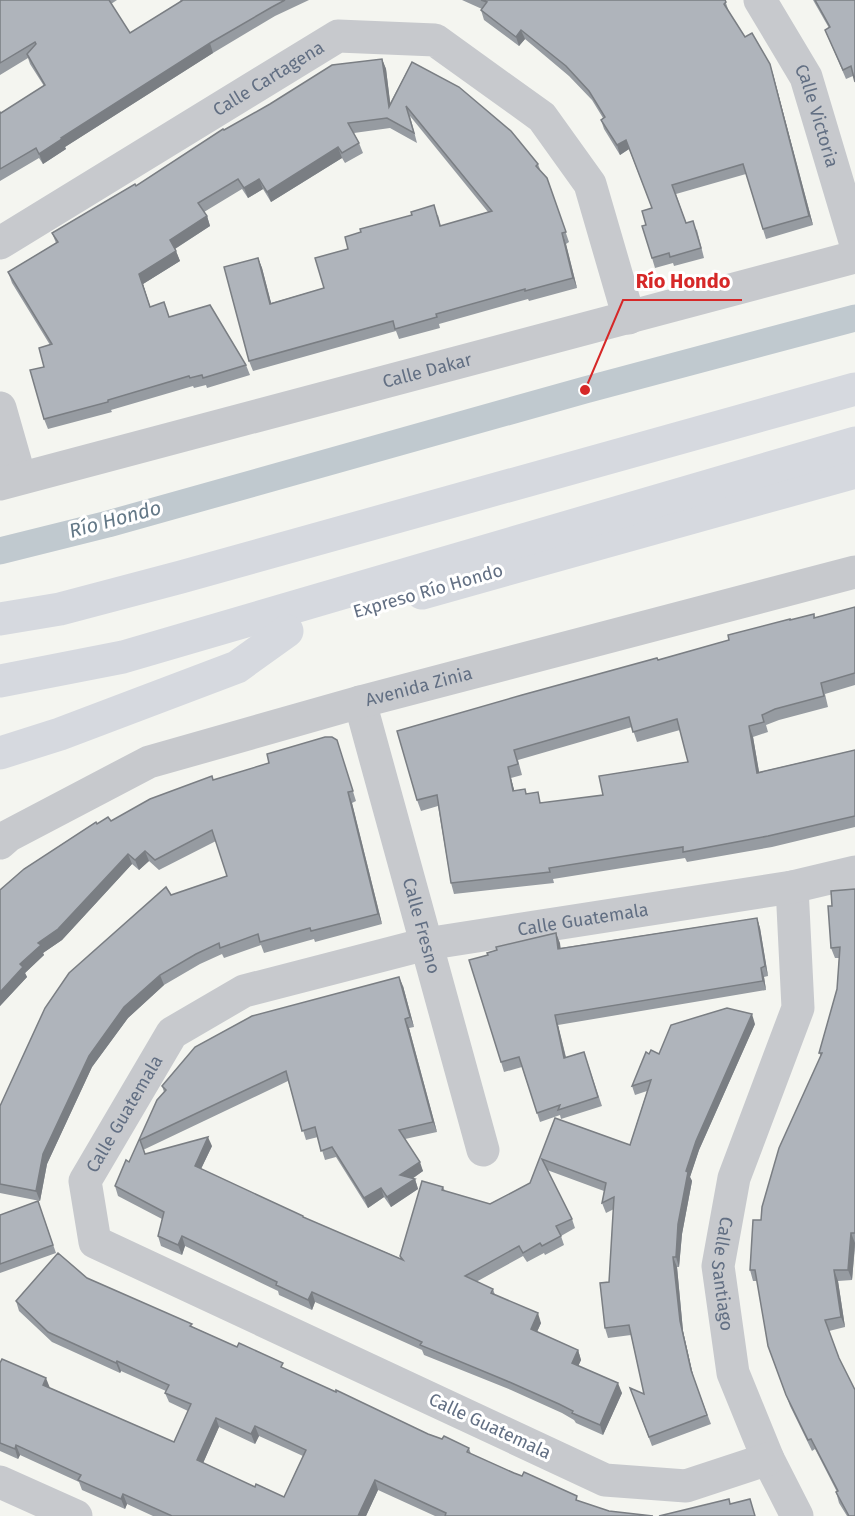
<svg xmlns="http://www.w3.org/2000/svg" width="855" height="1516" viewBox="0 0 855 1516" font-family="'Fira Sans',sans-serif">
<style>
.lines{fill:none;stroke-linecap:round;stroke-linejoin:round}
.canal{stroke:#c0c9cf;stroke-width:27}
.minor{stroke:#c7c9cd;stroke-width:33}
.highway{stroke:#d6d9df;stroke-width:33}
.wall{fill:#969ba1;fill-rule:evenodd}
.shaded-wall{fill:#7a7e83}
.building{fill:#afb4bb;stroke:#7a7e83;stroke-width:1.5;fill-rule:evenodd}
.labels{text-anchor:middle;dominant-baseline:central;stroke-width:6;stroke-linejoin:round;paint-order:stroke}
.street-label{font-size:18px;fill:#626f83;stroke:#fff}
.water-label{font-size:20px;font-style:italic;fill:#637887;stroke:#fff}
.leader{fill:none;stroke:#d62828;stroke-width:2}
.callout-dot{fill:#d62828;stroke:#fff;stroke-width:2}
.callout-label{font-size:20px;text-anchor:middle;font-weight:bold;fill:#d62828;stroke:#fff;stroke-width:6;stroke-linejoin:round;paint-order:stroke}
</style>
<rect width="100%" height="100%" fill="#f4f5f0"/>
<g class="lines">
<!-- canal -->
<polyline class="canal" points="0,551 108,524 585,390 855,318"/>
<!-- minor -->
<g class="minor">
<path id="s1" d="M 760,0 L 806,77 L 855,241"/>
<path id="s2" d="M 0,243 L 338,36 L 435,40 L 542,117 L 590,184 L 629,318"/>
<polyline points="0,408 20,478"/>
<path id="s3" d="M 0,484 L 855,257"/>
<path id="s4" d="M 360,702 L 483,1150"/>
<path id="s5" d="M 0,843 L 8,836 L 149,762 L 360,702 L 855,572"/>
<path id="s6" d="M 792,887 L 798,1008 L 734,1178 L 718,1266 L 733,1373 L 768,1459 L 797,1516"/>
<path id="s7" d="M 768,1459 L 686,1486 L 605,1480 L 95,1242 L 85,1181 L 172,1033 L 244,991 L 426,944 L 792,887 L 855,872"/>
<polyline points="0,1482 76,1516"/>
</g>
<!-- highway -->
<g class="highway">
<polyline points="422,593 855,472"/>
<polyline points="0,619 60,609 181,577 855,389"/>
<polyline points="0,681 123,657 855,443"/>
<polyline points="0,753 60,734 237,667 287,631"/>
</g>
</g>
<!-- wall -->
<g class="wall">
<polygon points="0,0 117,0 111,4 130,33 181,2 180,0 309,0 275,16 213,53 65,147 66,149 43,164 39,158 0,181 0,112 1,113 44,86 30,64 28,58 0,75"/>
<polygon points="462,0 725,0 729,12 745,37 773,74 813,225 766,239 746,174 676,194 686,223 697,230 704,258 674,266 673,263 655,268 652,258 646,225 652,208 629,149 620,155 604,129 601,120 603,118 592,100 569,76 525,39 519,46 484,20 481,10 482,9"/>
<polygon points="813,0 855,0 853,76 846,79 825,30 829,28"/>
<polygon points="382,59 386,69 390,103 412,62 538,164 541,172 547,178 569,242 566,244 577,288 529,301 528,299 439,324 440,328 399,339 396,331 253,371 249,361 258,258 262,268 271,303 324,288 348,249 438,215 441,226 488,212 410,116 417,143 390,128 354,133 359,143 363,153 345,163 342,158 271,202 263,189 248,198 242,189 204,212 207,216 210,226 175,249 180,261 143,284 150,306 169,317 246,365 250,375 207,388 206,385 194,388 193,386 111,410 112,412 48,429 44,419 44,367 50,345 12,283 8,272 56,243 52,233 136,186 224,130"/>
<path d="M 855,607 L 855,685 L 825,694 L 828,707 L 779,720 L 766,725 L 768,732 L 753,737 L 759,772 L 855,750 L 855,827 L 772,847 L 687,862 L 685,858 L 553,879 L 554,883 L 454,894 L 451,883 L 438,806 L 421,811 L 417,800 L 658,660 L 729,640 L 790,620 L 814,614 L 815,618 ZM 632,727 L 637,742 L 680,730 L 688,762 L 603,795 L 542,803 L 527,794 L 514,790 L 511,778 L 522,775 L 518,760 Z"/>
<polygon points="337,740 356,801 352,803 382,924 315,942 314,939 264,953 261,945 224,958 222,954 200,964 164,985 128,1018 92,1067 47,1164 40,1201 0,1193 0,1106 171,895 227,876 216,841 159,870 149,861 139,870 132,864 62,940 43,953 44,955 25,973 27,977 0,1006 0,890 97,824 111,821 213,780 269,763"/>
<polygon points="855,889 855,1247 852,1280 838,1281 845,1327 829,1331 855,1516 847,1516 839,1503 836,1492 837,1492 815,1449 812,1451 790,1406 768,1346 757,1281 753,1281 750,1270 761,1220 821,1056 819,1053 837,989 839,958 835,958 831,948 832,906"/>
<polygon points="757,918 760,928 768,976 764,977 766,990 558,1025 566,1057 587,1061 602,1106 561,1119 560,1115 540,1122 522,1067 504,1072 501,1062 488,955 556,933 560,948"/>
<polygon points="403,986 414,1027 409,1028 437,1132 405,1139 423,1171 412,1179 415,1179 418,1189 391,1207 384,1197 368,1208 336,1157 325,1160 318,1137 306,1140 288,1081 143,1150 145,1154 212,1146 201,1169 304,1218 402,1259 400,1256 443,1187 445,1191 490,1204 530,1183 555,1118 630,1145 647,1091 635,1095 632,1086 649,1054 659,1054 755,1024 699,1150 690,1177 692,1181 682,1234 679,1267 677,1267 683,1331 694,1379 711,1424 652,1446 630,1388 644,1394 631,1335 608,1338 605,1328 609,1282 614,1209 606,1213 602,1203 604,1191 547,1170 572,1219 575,1228 561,1236 564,1245 545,1255 544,1253 527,1262 523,1256 476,1282 493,1289 495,1295 541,1323 537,1332 578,1350 581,1360 578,1366 622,1393 603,1435 576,1423 574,1420 562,1413 511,1390 424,1355 422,1350 315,1302 312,1310 279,1295 278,1291 185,1246 182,1255 161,1246 158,1236 162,1219 118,1196 115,1186 129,1162 164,1092 162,1086"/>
<polygon points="38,1201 56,1253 0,1273 0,1215"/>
<path d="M 87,1278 L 193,1327 L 428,1434 L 469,1448 L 471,1454 L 579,1501 L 609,1511 L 653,1516 L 435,1516 L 378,1490 L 366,1516 L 153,1516 L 127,1504 L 125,1509 L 82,1490 L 79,1482 L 20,1455 L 18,1459 L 0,1451 L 0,1363 L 49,1388 L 174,1442 L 188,1411 L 169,1402 L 165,1393 L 166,1391 L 121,1371 L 120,1373 L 52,1342 L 19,1311 L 16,1301 ZM 219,1427 L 255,1444 L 259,1436 L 303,1456 L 284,1497 L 255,1487 L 203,1463 Z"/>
</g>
<!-- shaded-wall -->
<g class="shaded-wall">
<polygon points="521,30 525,39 519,46 516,37"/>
<polygon points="210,43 213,53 65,147 66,149 43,164 39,154 61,138"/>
<polygon points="382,59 386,69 392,117 389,107"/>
<polygon points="770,64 773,74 813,225 809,216"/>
<polygon points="626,140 629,149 620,155 617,145"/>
<polygon points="338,147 342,158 271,202 267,192"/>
<polygon points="259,179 263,189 248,198 244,188"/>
<polygon points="207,216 210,226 173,250 170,240"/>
<polygon points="562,233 566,244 577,288 573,278"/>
<polygon points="176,251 180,261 143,284 153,317 139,274"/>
<polygon points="258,258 262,268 274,314 270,304"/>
<polygon points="749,726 753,737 761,783 757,773"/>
<polygon points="508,767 511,778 517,801 513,791"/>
<polygon points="348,792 352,803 382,924 378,914"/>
<polygon points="145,851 149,861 139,870 135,860"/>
<polygon points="128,854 132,864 62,940 43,953 44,955 25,973 27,977 0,1006 0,992 20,964 38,943"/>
<polygon points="757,918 760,928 768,976 765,966"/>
<polygon points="556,933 560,943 562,958 558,949"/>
<polygon points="761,968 764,977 766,990 763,981"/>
<polygon points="160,975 164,985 128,1018 92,1067 47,1164 40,1201 36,1191 43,1154 89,1056 124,1007"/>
<polygon points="399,977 403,986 414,1027 410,1017"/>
<polygon points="752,1014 755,1024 699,1150 690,1177 692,1181 682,1234 679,1267 676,1257 678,1224 686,1171 696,1141"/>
<polygon points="555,1015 558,1025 568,1067 564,1058"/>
<polygon points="405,1019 409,1028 437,1132 433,1122"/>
<polygon points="208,1137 212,1146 198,1175 195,1166"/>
<polygon points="420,1162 423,1171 403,1185 400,1175"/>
<polygon points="415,1179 418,1189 391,1207 387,1197"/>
<polygon points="381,1188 384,1197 368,1208 364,1198"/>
<polygon points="851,1233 855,1243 852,1280 848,1270"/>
<polygon points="182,1236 185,1246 182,1255 178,1245"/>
<polygon points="673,1257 677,1267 683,1331 694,1380 691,1370 680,1321"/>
<polygon points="834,1270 838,1281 845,1327 841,1317"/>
<polygon points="312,1292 315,1302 312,1310 308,1300"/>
<polygon points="538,1313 541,1323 534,1338 531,1329"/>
<polygon points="578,1350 581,1360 575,1373 572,1363"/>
<polygon points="117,1361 121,1371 120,1373 116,1363"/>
<polygon points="46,1378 50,1388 46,1395 43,1385"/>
<polygon points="618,1383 622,1393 603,1435 600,1425"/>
<polygon points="216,1418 219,1427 200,1470 197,1460"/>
<polygon points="255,1426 259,1436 255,1444 251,1434"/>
<polygon points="16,1445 20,1455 18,1459 15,1449"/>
<polygon points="375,1480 378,1490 366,1516 358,1516"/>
<polygon points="123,1494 127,1504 125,1509 121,1499"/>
</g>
<!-- building -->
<g class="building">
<polygon points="0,0 109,0 130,33 183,0 285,0 272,7 210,43 61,138 62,139 39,154 36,148 0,169 0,112 1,113 45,85 27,54 36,44 35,42 0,63"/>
<polygon points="481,0 725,0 726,2 724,4 745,37 752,33 770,64 809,216 763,229 743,164 672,185 686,223 693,221 701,248 670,257 669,253 652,258 642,226 646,225 642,211 652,208 626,140 617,145 601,120 605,117 589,91 566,66 521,30 516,37 481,10 487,2"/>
<polygon points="815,0 855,0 855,82 851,66 843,70 825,30 830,27"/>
<polygon points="382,59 389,107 412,62 459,87 511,131 538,164 536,166 547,178 566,232 562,233 573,278 525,291 525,289 436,314 437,317 395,329 393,321 249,361 224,267 258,258 270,304 324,288 315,258 348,249 345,237 361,232 360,229 412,215 411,212 434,205 440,226 492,211 406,106 414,133 387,118 348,123 359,143 342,153 338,147 267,192 259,179 244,188 238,179 198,203 207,216 170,240 176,251 139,274 150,307 164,302 169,317 210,305 246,365 203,378 202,375 190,378 189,376 108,400 108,402 44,419 30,370 44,367 39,348 52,344 8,272 58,242 52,233 135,184 136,186 223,129 224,130 270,104 332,65"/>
<path d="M 855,607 L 855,673 L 821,683 L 824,696 L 775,709 L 762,715 L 764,722 L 749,726 L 757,773 L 855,750 L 855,816 L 768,836 L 683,852 L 683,847 L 549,868 L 550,872 L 451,883 L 437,795 L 417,800 L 397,731 L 522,695 L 657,658 L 658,660 L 729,640 L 728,635 L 790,619 L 790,620 L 814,614 L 814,618 ZM 629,717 L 633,732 L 677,719 L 688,762 L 599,776 L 603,795 L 540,803 L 538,792 L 526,794 L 525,789 L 513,791 L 508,767 L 518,764 L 514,750 Z"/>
<polygon points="325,737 332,737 337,740 353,791 348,792 378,914 311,931 310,928 260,942 258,934 220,948 219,943 196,954 160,975 124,1007 89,1056 43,1154 36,1191 0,1184 0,1106 45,1008 69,973 166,887 171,895 227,876 212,830 155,860 145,851 135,860 128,854 58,929 38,943 41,945 20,964 23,967 0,992 0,890 24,869 96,822 97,824 108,817 111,821 150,799 212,776 213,780 269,763 267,754"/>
<polygon points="855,889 855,1233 851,1233 848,1270 834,1270 841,1317 825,1320 839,1358 855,1390 855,1516 849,1516 836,1492 838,1491 811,1439 808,1440 786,1395 768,1346 755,1270 750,1270 753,1220 761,1220 762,1207 779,1148 822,1053 819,1053 837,989 840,947 831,948 828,906 832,906 831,891"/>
<polygon points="757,918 765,966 761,968 763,981 555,1015 564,1058 584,1052 598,1097 558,1110 560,1105 537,1113 519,1057 501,1062 469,960 488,955 487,953 497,950 496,947 556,933 558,949"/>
<polygon points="399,977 410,1017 405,1019 433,1122 399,1130 420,1162 400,1175 415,1179 387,1197 381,1188 364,1198 332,1147 321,1151 315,1127 302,1131 286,1071 140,1140 145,1154 208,1137 195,1166 303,1216 303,1217 403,1260 400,1256 422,1181 443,1187 442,1190 490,1204 530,1183 555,1118 630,1145 651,1080 632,1086 646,1052 649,1054 651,1050 659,1054 671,1025 727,1008 752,1014 696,1141 686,1171 688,1172 678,1224 676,1257 673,1257 680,1321 691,1370 707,1415 649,1437 630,1388 644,1394 629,1325 605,1328 600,1283 609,1282 614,1197 602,1203 606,1183 542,1159 572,1219 556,1226 561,1236 542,1246 540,1243 523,1253 519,1246 465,1276 493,1289 491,1293 538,1313 531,1329 578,1350 572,1363 618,1383 600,1425 572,1413 573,1411 559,1404 507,1381 420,1345 422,1342 312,1292 308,1300 276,1285 277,1282 182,1236 178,1245 158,1236 164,1212 115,1186 126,1160 129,1162 157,1100 166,1090 162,1086 195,1047 252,1016"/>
<polygon points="38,1201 53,1245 0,1264 0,1215"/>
<path d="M 58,1253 L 87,1278 L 192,1324 L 190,1326 L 237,1347 L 239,1343 L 283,1363 L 281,1367 L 336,1392 L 336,1390 L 428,1434 L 442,1439 L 444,1436 L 469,1448 L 467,1452 L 514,1473 L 522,1476 L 524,1472 L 577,1496 L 576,1500 L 609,1511 L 653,1516 L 445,1516 L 446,1513 L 375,1480 L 358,1516 L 172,1516 L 123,1494 L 121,1499 L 78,1480 L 81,1475 L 16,1445 L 15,1449 L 0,1443 L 0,1363 L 2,1359 L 46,1378 L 43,1385 L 174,1442 L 191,1404 L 165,1393 L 169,1385 L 117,1361 L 116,1363 L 48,1332 L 16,1301 ZM 216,1418 L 251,1434 L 255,1426 L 306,1450 L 284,1497 L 256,1484 L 255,1487 L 197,1460 Z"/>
<polygon points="729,1499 730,1504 750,1499 755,1516 659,1516"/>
</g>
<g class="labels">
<!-- street labels -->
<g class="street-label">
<text stroke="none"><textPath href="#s2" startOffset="315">Calle Cartagena</textPath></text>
<text stroke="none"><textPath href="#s1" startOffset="130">Calle Victoria</textPath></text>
<text stroke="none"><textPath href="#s3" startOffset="442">Calle Dakar</textPath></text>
<text transform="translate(428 591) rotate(-16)">Expreso Río Hondo</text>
<text stroke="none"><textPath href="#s5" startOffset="450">Avenida Zinia</textPath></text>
<text stroke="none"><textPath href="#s7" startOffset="1394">Calle Guatemala</textPath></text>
<text stroke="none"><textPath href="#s4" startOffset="232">Calle Fresno</textPath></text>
<text stroke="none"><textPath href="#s7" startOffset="870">Calle Guatemala</textPath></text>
<text stroke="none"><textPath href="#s6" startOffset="400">Calle Santiago</textPath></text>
<text transform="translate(490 1426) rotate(25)">Calle Guatemala</text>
</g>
<!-- water labels -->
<g class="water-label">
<text transform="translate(115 519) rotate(-15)">Río Hondo</text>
</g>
</g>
<!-- callouts -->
<path class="leader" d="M585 390L623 300H742"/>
<circle class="callout-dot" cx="585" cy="390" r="6"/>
<g class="callout-label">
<text x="683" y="288">Río Hondo</text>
</g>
</svg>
